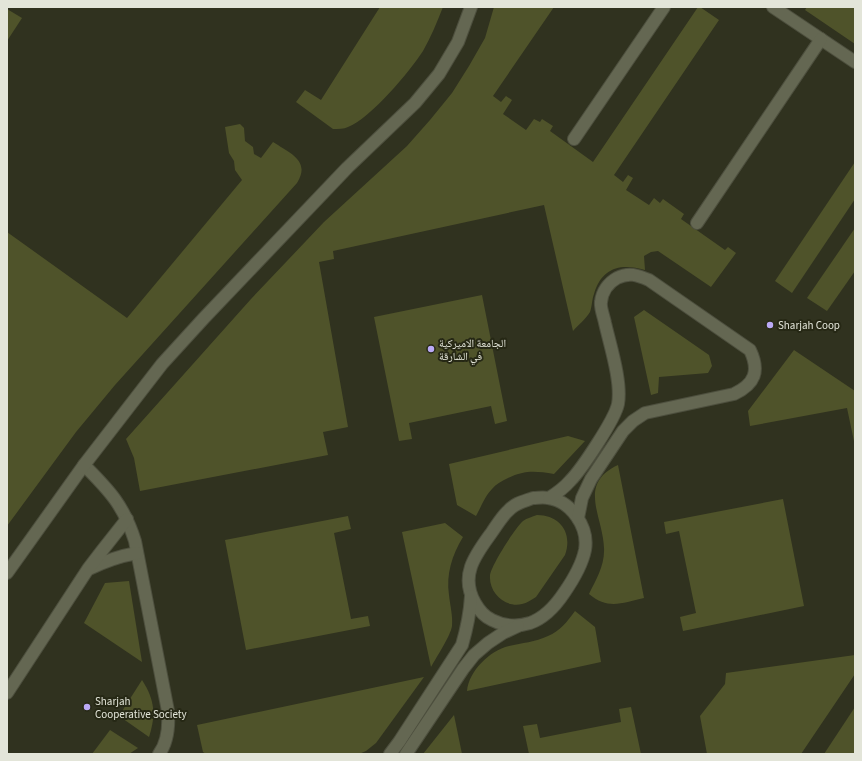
<svg xmlns="http://www.w3.org/2000/svg" width="862" height="761" viewBox="0 0 862 761" font-family="'Source Sans 3','Noto Naskh Arabic',sans-serif">
<style>
.green{fill:#4f532a}
.lines{fill:none;stroke-linecap:round;stroke-linejoin:round}
.minor-casing{stroke:#4d4f3e;stroke-width:14}
.minor{stroke:#646752;stroke-width:12}
.poi-dot{fill:#bbaaf6;stroke:#262815;stroke-width:1.5}
.labels{text-anchor:middle;dominant-baseline:central;stroke-width:4;stroke-linejoin:round;paint-order:stroke}
.poi-label{font-size:11px;fill:#e3e5d9;stroke:#262815;text-anchor:start}
</style>
<rect width="100%" height="100%" fill="#30321f"/>
<!-- green -->
<g class="green">
<path d="M 380,7 L 443,7 C 437,22 431,37 423,51 C 410,71 370,119 348,127 C 344,129 338,129 333,129 L 296,102 L 305,90 L 321,100 Z"/>
<path d="M 494,7 L 554,7 L 493,96 L 501,102 L 506,96 L 512,100 L 503,114 L 526,130 L 534,119 L 540,122 L 542,119 L 553,126 L 550,131 L 593,162 L 698,7 L 700,7 L 719,20 L 614,175 L 623,182 L 628,175 L 633,178 L 626,190 L 649,205 L 654,198 L 660,203 L 663,199 L 684,214 L 681,219 L 725,250 L 728,247 L 736,253 L 711,287 L 658,251 L 651,252 L 644,256 L 645,270 C 621,263 602,267 594,294 C 592,299 592,307 590,312 C 586,319 578,325 573,331 L 544,205 L 333,251 L 334,259 L 319,262 L 348,427 L 323,432 L 328,455 L 140,491 L 134,458 L 126,439 L 251,299 L 324,222 L 407,146 L 430,120 L 452,93 L 469,66 L 485,38 Z"/>
<polygon points="807,7 855,7 855,44 805,10"/>
<polygon points="7,9 22,18 7,41"/>
<path d="M 240,124 L 244,128 L 245,141 L 253,147 L 254,154 L 261,158 L 273,142 C 290,153 311,161 297,183 L 115,385 L 76,432 L 7,526 L 7,232 L 127,318 L 242,180 L 235,170 L 234,161 L 229,153 L 225,127 Z"/>
<polygon points="855,162 855,199 792,293 775,281"/>
<polygon points="855,228 855,271 827,311 807,298"/>
<polygon points="482,295 507,421 495,424 491,406 409,423 412,439 399,441 374,317"/>
<polygon points="644,310 709,355 712,366 708,373 659,377 658,393 651,395 634,317"/>
<polygon points="794,350 855,391 855,446 847,408 750,426 748,411"/>
<path d="M 568,436 L 585,441 L 554,474 C 535,471 525,470 508,478 C 502,481 496,484 492,489 C 485,496 481,507 476,516 L 457,505 L 449,464 Z"/>
<path d="M 618,465 L 644,598 C 622,603 608,610 589,594 C 596,580 605,565 604,548 C 603,516 577,484 618,465 Z"/>
<polygon points="783,499 804,606 683,631 680,617 696,613 679,531 666,534 664,522"/>
<path d="M 537,515 C 560,515 573,533 565,555 L 536,597 C 531,600 527,603 522,604 C 505,608 489,593 490,576 C 490,567 515,528 523,521 C 527,518 532,517 537,515 Z"/>
<polygon points="348,516 351,529 334,533 351,619 368,616 370,626 246,650 225,540"/>
<path d="M 445,523 L 463,537 C 452,555 446,574 449,595 C 450,605 453,616 452,626 C 451,635 436,658 431,667 L 402,532 Z"/>
<polygon points="129,581 142,662 84,623 105,583"/>
<path d="M 575,611 L 595,627 L 601,662 L 467,691 C 469,671 489,651 509,646 C 522,643 535,642 548,636 C 560,631 567,622 575,611 Z"/>
<polygon points="855,655 855,674 801,754 707,754 700,716 725,684 726,673"/>
<polygon points="424,677 376,743 366,751 359,754 206,754 203,752 197,725"/>
<path d="M 142,680 C 155,700 156,715 149,737 L 119,716 Z"/>
<polygon points="631,707 641,754 529,754 523,726 537,724 540,738 621,722 619,709"/>
<polygon points="855,707 855,754 824,754"/>
<polygon points="454,715 462,754 423,754"/>
<polygon points="110,730 138,748 129,754 92,754"/>
</g>
<g class="lines">
<defs>
<g id="minor">
<polyline points="773,7 855,62"/>
<polyline points="574,139 664,7"/>
<polyline points="697,223 821,39"/>
<path d="M 84,465 C 110,491 124,506 135,541 L 168,711 C 169,726 168,742 159,754"/>
<path d="M 533,498 C 538,498 543,497 548,498 C 571,501 589,527 585,550 C 582,565 573,580 564,593 C 556,605 544,618 530,623 C 517,627 504,626 492,620 C 485,617 479,610 475,603 C 459,575 476,554 492,532 C 497,525 502,516 509,510 C 515,503 525,501 533,498 Z"/>
<path d="M 549,498 C 557,493 564,488 570,481 C 582,469 615,419 618,404 C 622,382 610,345 605,323 C 604,317 600,308 601,302 C 602,292 608,283 617,278 C 629,272 637,275 649,280 L 750,350 C 760,371 755,384 734,394 L 645,413 L 633,421 L 623,431 L 591,479 L 582,498 L 578,518"/>
<path d="M 89,569 C 105,561 120,556 137,553"/>
<polyline points="7,573 84,465 162,364 204,318 347,168 415,103 439,74 458,42 471,7"/>
<polyline points="7,693 88,569 101,552 127,519"/>
<path d="M 390,754 L 399,742 L 462,645 C 467,628 470,613 471,596"/>
<polyline points="406,754 463,669 474,655 488,643 503,633 518,626"/>
</g>
</defs>
<!-- minor casing -->
<use href="#minor" class="minor-casing"/>
<!-- minor -->
<use href="#minor" class="minor"/>
</g>
<!-- markers -->
<g class="poi-dot">
<circle cx="770" cy="325" r="4"/>
<circle cx="431" cy="349" r="4"/>
<circle cx="87" cy="707" r="4"/>
</g>
<g class="labels">
<!-- poi labels -->
<g class="poi-label">
<text x="778" y="325">Sharjah Coop</text>
<text x="439" y="343">الجامعة الاميركية<tspan x="439" dy="13">في الشارقة</tspan></text>
<text x="95" y="701">Sharjah<tspan x="95" dy="13">Cooperative Society</tspan></text>
</g>
</g>
<!-- border -->
<rect width="862" height="761" fill="none" stroke="#e3e5d9" stroke-width="16"/>
</svg>
